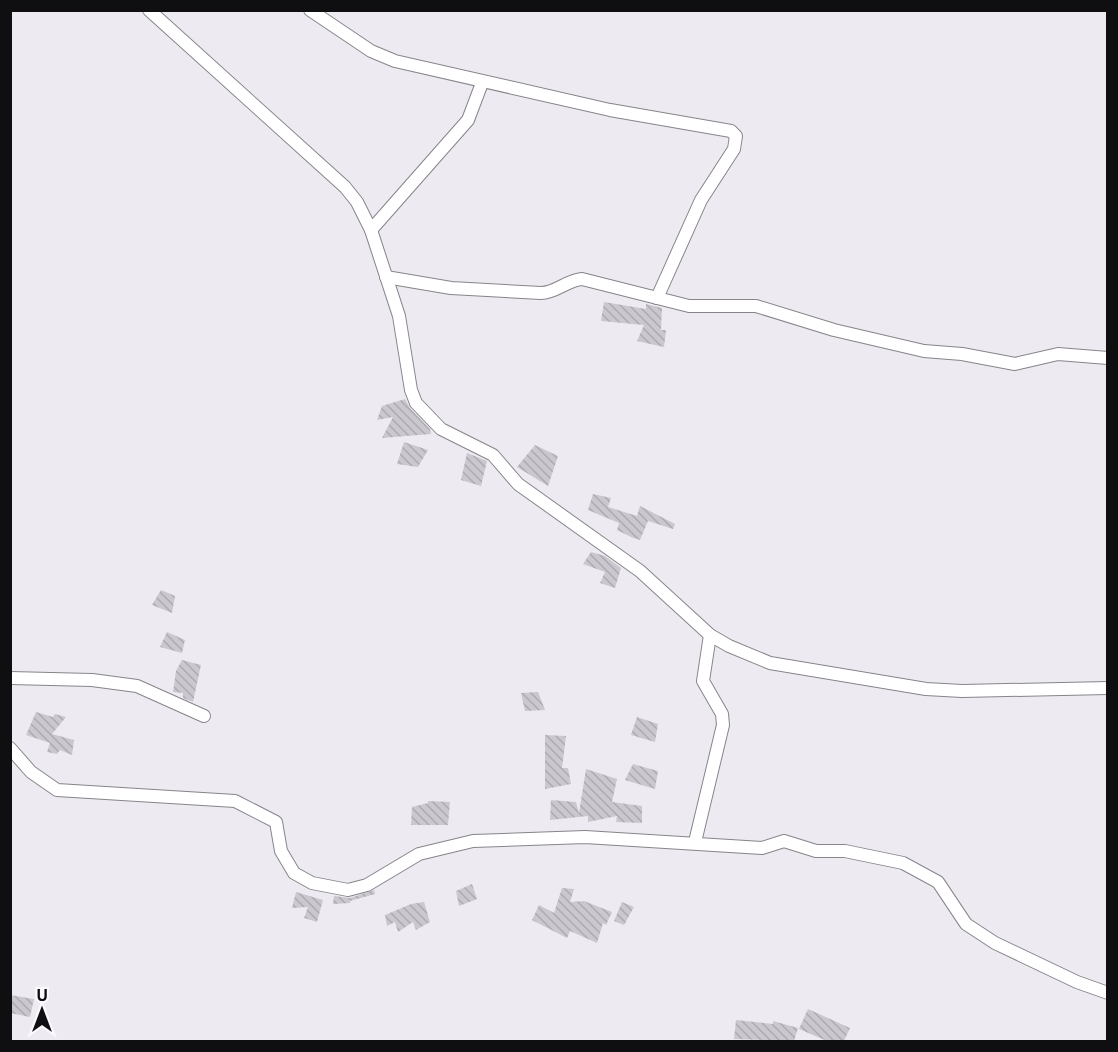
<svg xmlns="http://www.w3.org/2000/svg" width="1118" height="1052" viewBox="0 0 1118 1052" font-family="'Public Sans',sans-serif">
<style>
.building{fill:url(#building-back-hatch)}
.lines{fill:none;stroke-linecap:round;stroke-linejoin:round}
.street-casing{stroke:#87848a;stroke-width:14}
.street{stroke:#fff;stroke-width:12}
</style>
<defs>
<pattern id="building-back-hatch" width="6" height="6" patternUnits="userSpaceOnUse" patternTransform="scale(1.5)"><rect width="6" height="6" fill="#cbc7ce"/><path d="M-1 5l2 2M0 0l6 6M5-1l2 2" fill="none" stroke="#adaab0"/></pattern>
</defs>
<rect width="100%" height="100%" fill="#eeeaf2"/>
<!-- building -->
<g class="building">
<polygon points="604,302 646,309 646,304 662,308 661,330 666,330 664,347 637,341 644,325 601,321"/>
<polygon points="405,399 410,408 430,429 431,434 382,438 393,417 377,420 382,406"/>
<polygon points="404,442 428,450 418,467 397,464"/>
<polygon points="535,445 558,456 548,486 517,467"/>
<polygon points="467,453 487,461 481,486 461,480"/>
<polygon points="593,494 611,498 608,507 637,516 640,506 675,524 673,529 648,521 640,540 631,537 617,530 619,523 588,510"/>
<polygon points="591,552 605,556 621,568 615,588 600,583 605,572 583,564"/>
<polygon points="161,590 175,596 172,613 152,605"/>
<polygon points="167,632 185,640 182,653 160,647"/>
<polygon points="182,660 201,665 193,702 183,698 183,693 173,692 176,671"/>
<polygon points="538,692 545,710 525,711 521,693"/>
<polygon points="36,712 53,717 55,714 66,717 52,734 74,740 72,755 60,750 57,754 47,752 50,743 26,735"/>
<polygon points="637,717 658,724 655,742 631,735"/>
<polygon points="545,735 566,736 562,768 568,768 571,784 545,789"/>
<polygon points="633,764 658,771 655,789 625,780"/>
<polygon points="586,769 617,779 612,802 642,806 642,823 616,822 617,816 588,822 588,816 550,820 551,800 576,802 579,813"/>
<polygon points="428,801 450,802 448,825 411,825 412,807 428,803"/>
<polygon points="472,884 477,899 459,906 456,891"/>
<polygon points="562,888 574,889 570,902 584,901 612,912 606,925 603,923 597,943 570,931 567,938 532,920 539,905 554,913"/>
<polygon points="374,890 375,894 350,901 350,903 333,904 334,896 350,898"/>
<polygon points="296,892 323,900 317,922 304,918 308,907 292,908"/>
<polygon points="424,902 430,922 416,930 413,922 398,932 395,922 387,926 385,915 411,904"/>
<polygon points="622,902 634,907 624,925 614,921"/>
<polygon points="10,995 34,999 30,1017 10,1013"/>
<polygon points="808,1009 850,1028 844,1041 827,1041 799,1029"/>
<polygon points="736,1020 773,1024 773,1021 798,1028 794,1041 734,1039"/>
</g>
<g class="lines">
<defs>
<g id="street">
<polyline points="149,10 345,187 357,202 371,230 399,316 411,390 416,403 441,429 493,455 518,484 640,571 710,635 729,646 770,663 926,689 962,691 1108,688"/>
<polyline points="310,10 371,51 395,61 610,110 731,131 736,136 734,149 701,200 657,298"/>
<polyline points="371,230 468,120 482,83"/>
<path d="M 386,277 L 451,288 L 541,293 C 556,293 567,280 582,279 L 689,306 L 756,306 L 834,330 L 924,351 L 962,354 L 1015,364 L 1058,354 L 1108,358"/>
<polyline points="10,678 92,680 137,686 204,716"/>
<polyline points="10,748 31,772 57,790 235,801 276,822 281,851 294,873 312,883 348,890 367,885 419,854 473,841 585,837 762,848 784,841 816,851 845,851 903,863 938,882 966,924 995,943 1077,982 1108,993"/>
<polyline points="695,842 723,725 722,714 703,681 710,635"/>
</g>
</defs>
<!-- street casing -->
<use href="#street" class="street-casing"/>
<!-- street -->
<use href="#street" class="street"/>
</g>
<!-- border -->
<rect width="1118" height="1052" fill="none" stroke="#0f0e10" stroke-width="24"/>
<!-- north arrow -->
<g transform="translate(42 1010)" stroke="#fbf8fe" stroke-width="4.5" paint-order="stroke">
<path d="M0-4.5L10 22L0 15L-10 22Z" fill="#0f0e10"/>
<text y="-9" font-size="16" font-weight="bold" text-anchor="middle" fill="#0f0e10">U</text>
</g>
</svg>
